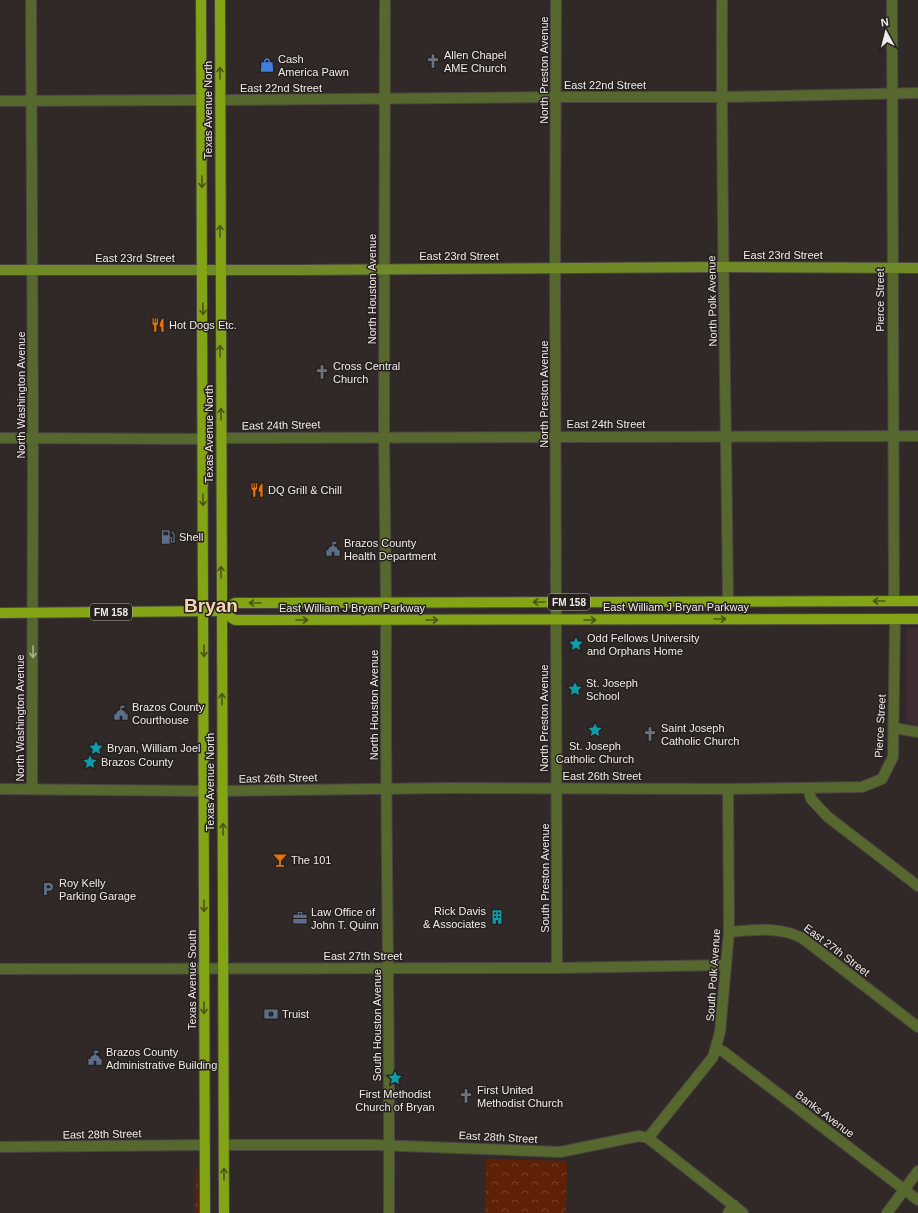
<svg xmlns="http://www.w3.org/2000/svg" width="918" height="1213" viewBox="0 0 918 1213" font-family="Arial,sans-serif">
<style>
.education{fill:#3f2c33}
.grass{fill:url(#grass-tufts)}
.park{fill:url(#park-crowns)}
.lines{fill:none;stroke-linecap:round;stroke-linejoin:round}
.street-casing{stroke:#4b4442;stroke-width:12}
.secondary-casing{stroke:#4b4442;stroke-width:12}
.primary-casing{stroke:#4b4442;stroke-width:12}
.street{stroke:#57682f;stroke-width:10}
.secondary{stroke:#6f8a27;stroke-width:10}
.primary{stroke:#82a415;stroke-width:10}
.oneway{stroke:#4b551a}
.oneway2{stroke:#abb095}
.labels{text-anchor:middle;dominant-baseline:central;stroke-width:3;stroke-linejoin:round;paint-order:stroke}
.shield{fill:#26201e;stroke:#b3aeac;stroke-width:1}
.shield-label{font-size:10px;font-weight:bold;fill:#efebe9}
.poi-label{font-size:11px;fill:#efebe9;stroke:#26201e;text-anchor:start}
.street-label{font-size:11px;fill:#efebe9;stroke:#26201e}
.town-label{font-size:19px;font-weight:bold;fill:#f6d3b1;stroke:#26201e}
</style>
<defs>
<pattern id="grass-tufts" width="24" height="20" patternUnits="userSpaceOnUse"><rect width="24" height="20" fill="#5f2105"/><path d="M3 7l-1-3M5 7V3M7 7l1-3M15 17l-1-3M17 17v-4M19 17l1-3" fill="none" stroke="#764129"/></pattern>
<pattern id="park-crowns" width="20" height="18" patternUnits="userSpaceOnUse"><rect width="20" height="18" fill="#5f2105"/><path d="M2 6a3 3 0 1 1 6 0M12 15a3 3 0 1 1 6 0" fill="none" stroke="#764129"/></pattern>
</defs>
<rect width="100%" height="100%" fill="#302927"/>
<!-- education -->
<polygon class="education" points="907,628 918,628 918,726 906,721"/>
<!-- grass -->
<polygon class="grass" points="198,1168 199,1213 195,1213 195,1169"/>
<!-- park -->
<polygon class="park" points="486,1159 567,1161 566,1213 485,1213"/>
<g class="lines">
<defs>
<g id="street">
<polyline points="31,0 33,439 32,789"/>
<polyline points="385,0 384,436 386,603"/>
<polyline points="556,0 555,268 557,968"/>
<path d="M 722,0 C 721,200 726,401 728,601"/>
<polyline points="892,0 894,601"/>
<polyline points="220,100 555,97 721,97 918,93"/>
<polyline points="0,101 201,100"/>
<polyline points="0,438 203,439"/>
<polyline points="221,438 918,436"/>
<path d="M 386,620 C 385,818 390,1015 389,1213"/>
<polyline points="894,728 918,732"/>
<polyline points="808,788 811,799 828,817 918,886"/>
<polyline points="0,789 203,791"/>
<polyline points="222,791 450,788 728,789 862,787 882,779 893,757 895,619"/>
<path d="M 729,932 C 754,930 779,926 802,938 L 918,1027"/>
<polyline points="0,969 557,968 726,965"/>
<polyline points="716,1048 724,1052 918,1200"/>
<polyline points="648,1138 713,1057 720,1032 729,932 728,789"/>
<polyline points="224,1145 375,1145 560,1152 639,1136 648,1138 743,1213"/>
<polyline points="0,1147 204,1145"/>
<polyline points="728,1213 734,1205"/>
<polyline points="887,1213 918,1171"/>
</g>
<polyline id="secondary" points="0,270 299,270 722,267 918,268"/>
<g id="primary">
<polyline points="201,0 205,1213"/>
<polyline points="220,0 224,1213"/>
<polyline points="221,611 235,620 918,619"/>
<polyline points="0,613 221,611 235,603 918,601"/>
</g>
</defs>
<!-- street casing -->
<use href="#street" class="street-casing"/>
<!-- secondary casing -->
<use href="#secondary" class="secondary-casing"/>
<!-- primary casing -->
<use href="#primary" class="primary-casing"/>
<!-- street -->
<use href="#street" class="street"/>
<!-- secondary -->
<use href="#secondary" class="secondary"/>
<!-- primary -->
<use href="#primary" class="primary"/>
</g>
<!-- one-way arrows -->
<defs><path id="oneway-shaft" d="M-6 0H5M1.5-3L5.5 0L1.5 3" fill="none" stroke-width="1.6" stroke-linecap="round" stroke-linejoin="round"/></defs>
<g class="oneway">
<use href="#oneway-shaft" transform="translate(220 73) rotate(-90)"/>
<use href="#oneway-shaft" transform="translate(202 182) rotate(90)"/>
<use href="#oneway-shaft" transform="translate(220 231) rotate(-90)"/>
<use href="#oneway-shaft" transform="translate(203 309) rotate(89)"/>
<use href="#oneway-shaft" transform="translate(220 351) rotate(-90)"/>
<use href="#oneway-shaft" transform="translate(221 414) rotate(-91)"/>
<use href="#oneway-shaft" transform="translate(203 500) rotate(90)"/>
<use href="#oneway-shaft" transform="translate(221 572) rotate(-90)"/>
<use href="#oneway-shaft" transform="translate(879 601) rotate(-180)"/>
<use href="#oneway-shaft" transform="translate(539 602) rotate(-180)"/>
<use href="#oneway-shaft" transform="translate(255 603) rotate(180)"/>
<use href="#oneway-shaft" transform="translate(720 619)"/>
<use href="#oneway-shaft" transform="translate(302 620)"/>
<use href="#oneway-shaft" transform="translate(432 620)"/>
<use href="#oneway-shaft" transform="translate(590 620)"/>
<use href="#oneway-shaft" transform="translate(204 651) rotate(90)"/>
<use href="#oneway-shaft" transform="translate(222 699) rotate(-90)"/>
<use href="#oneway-shaft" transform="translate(223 829) rotate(-90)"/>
<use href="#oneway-shaft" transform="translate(204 906) rotate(90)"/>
<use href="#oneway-shaft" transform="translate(204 1008) rotate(90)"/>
<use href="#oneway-shaft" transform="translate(224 1174) rotate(-90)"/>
</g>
<use class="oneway2" href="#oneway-shaft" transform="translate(33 652) rotate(90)"/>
<!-- icons -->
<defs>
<symbol id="church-bare" viewBox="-9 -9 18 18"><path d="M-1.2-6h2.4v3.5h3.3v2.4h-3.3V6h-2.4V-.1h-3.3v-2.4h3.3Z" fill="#6b7280" stroke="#26201e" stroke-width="2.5" paint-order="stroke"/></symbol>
<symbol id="shop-bare" viewBox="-9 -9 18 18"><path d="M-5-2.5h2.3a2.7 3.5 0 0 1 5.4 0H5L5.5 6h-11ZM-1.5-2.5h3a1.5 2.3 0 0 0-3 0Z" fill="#3f7fe0" stroke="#26201e" stroke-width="2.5" paint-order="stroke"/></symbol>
<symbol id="restaurant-bare" viewBox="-9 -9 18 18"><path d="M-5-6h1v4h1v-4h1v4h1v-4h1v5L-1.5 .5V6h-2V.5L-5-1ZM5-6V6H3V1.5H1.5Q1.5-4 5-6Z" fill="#e8710a" stroke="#26201e" stroke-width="2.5" paint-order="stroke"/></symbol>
<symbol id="fuel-bare" viewBox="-9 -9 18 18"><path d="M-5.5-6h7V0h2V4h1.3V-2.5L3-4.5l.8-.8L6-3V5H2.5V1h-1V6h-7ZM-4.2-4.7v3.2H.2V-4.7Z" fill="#5c6f8a" stroke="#26201e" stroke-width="2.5" paint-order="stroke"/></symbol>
<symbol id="civic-bare" viewBox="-9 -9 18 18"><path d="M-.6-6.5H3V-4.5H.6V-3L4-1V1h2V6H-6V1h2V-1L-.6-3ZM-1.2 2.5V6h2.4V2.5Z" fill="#5c6f8a" stroke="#26201e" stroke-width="2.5" paint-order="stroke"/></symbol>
<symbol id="sight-bare" viewBox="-9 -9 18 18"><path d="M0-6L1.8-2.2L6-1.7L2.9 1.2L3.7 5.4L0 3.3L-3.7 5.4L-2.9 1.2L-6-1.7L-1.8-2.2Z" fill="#0f9aa8" stroke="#26201e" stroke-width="2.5" paint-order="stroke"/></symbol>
<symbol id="bar-bare" viewBox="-9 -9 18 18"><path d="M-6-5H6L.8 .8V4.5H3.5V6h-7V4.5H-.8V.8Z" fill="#e8710a" stroke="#26201e" stroke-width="2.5" paint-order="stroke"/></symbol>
<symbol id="parking-bare" viewBox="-9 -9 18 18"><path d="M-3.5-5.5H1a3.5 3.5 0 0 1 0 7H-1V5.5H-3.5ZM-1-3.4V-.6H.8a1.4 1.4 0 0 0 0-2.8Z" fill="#5c6f8a" stroke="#26201e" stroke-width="2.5" paint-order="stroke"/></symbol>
<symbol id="building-bare" viewBox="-9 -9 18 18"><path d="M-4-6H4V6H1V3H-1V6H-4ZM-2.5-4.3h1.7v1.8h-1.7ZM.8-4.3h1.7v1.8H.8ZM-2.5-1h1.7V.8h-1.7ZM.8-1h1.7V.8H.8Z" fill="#0f9aa8" stroke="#26201e" stroke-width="2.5" paint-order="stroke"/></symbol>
<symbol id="office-bare" viewBox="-9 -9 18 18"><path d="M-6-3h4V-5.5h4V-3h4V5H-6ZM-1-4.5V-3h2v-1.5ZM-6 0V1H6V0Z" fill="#5c6f8a" stroke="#26201e" stroke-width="2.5" paint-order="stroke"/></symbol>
<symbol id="bank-bare" viewBox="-9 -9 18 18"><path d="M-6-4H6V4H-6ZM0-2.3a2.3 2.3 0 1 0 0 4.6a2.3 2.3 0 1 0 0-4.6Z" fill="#5c6f8a" stroke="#26201e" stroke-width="2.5" paint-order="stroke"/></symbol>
</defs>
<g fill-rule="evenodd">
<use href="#church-bare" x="423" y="51" width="20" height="20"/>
<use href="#shop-bare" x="257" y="55" width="20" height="20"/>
<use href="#restaurant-bare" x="148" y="315" width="20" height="20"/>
<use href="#church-bare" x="312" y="362" width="20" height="20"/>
<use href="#restaurant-bare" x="247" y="480" width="20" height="20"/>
<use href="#fuel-bare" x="158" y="527" width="20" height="20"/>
<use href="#civic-bare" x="323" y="539" width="20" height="20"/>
<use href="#sight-bare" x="566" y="634" width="20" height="20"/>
<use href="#sight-bare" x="565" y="679" width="20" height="20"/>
<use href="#civic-bare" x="111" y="703" width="20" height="20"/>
<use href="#sight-bare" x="585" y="720" width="20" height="20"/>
<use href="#church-bare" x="640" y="724" width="20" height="20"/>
<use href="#sight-bare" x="86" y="738" width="20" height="20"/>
<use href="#sight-bare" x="80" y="752" width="20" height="20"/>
<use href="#bar-bare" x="270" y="850" width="20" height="20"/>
<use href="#parking-bare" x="38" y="879" width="20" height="20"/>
<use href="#building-bare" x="487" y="907" width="20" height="20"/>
<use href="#office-bare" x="290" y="908" width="20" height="20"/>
<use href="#bank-bare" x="261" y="1004" width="20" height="20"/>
<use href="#civic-bare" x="85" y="1048" width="20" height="20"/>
<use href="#sight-bare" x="385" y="1068" width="20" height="20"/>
<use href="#church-bare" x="456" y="1086" width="20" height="20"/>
</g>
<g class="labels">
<!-- shield labels -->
<g class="shield">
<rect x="548" y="594" width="42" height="16" rx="3"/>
<rect x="90" y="604" width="42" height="16" rx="3"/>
</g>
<g class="shield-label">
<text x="569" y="602">FM 158</text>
<text x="111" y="612">FM 158</text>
</g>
<!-- poi labels -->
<g class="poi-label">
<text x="444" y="55">Allen Chapel<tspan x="444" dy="13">AME Church</tspan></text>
<text x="278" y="59">Cash<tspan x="278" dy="13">America Pawn</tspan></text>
<text x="169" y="325">Hot Dogs Etc.</text>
<text x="333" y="366">Cross Central<tspan x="333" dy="13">Church</tspan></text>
<text x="268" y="490">DQ Grill &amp; Chill</text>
<text x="179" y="537">Shell</text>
<text x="344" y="543">Brazos County<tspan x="344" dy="13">Health Department</tspan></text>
<text x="587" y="638">Odd Fellows University<tspan x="587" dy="13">and Orphans Home</tspan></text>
<text x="586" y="683">St. Joseph<tspan x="586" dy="13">School</tspan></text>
<text x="132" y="707">Brazos County<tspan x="132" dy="13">Courthouse</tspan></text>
<text x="661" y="728">Saint Joseph<tspan x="661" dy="13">Catholic Church</tspan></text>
<text x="595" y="746" text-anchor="middle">St. Joseph<tspan x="595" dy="13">Catholic Church</tspan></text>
<text x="107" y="748">Bryan, William Joel</text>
<text x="101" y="762">Brazos County</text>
<text x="291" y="860">The 101</text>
<text x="59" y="883">Roy Kelly<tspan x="59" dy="13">Parking Garage</tspan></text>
<text x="486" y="911" text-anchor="end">Rick Davis<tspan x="486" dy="13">&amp; Associates</tspan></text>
<text x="311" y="912">Law Office of<tspan x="311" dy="13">John T. Quinn</tspan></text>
<text x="282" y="1014">Truist</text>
<text x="106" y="1052">Brazos County<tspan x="106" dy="13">Administrative Building</tspan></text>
<text x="477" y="1090">First United<tspan x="477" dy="13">Methodist Church</tspan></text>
<text x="395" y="1094" text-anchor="middle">First Methodist<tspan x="395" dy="13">Church of Bryan</tspan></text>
</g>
<!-- street labels -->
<g class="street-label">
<text transform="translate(544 70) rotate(-90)">North Preston Avenue</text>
<text x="605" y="85">East 22nd Street</text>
<text x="281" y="88">East 22nd Street</text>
<text transform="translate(208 110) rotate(-90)">Texas Avenue North</text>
<text x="783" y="255">East 23rd Street</text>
<text x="459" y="256">East 23rd Street</text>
<text x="135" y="258">East 23rd Street</text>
<text transform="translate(372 289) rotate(-90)">North Houston Avenue</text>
<text transform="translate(880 300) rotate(-90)">Pierce Street</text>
<text transform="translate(712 301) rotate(-91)">North Polk Avenue</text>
<text transform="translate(544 394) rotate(-90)">North Preston Avenue</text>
<text transform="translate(21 395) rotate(-90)">North Washington Avenue</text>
<text x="606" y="424">East 24th Street</text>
<text transform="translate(281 425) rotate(-1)">East 24th Street</text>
<text transform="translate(209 434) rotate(-90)">Texas Avenue North</text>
<text x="676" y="607">East William J Bryan Parkway</text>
<text x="352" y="608">East William J Bryan Parkway</text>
<text transform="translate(374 705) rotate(-90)">North Houston Avenue</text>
<text transform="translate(20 718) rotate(-90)">North Washington Avenue</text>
<text transform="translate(544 718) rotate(-90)">North Preston Avenue</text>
<text transform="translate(880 726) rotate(-87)">Pierce Street</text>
<text x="602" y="776">East 26th Street</text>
<text transform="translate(278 778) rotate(-1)">East 26th Street</text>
<text transform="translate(210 782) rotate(-90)">Texas Avenue North</text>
<text transform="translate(545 878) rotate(-90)">South Preston Avenue</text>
<text transform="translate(837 950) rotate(37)">East 27th Street</text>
<text x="363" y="956">East 27th Street</text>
<text transform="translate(713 975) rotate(-86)">South Polk Avenue</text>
<text transform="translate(192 980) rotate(-90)">Texas Avenue South</text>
<text transform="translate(377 1025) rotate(-90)">South Houston Avenue</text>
<text transform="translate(825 1114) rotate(37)">Banks Avenue</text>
<text transform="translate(102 1134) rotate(-1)">East 28th Street</text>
<text transform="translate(498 1137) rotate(3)">East 28th Street</text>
</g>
<!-- town labels -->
<g class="town-label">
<text x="211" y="605">Bryan</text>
</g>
</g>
<!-- north arrow -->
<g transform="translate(886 32) rotate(353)" stroke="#26201e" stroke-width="3" paint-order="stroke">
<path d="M0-3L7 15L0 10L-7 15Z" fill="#efebe9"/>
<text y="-6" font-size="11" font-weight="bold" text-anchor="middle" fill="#efebe9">N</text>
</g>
</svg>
